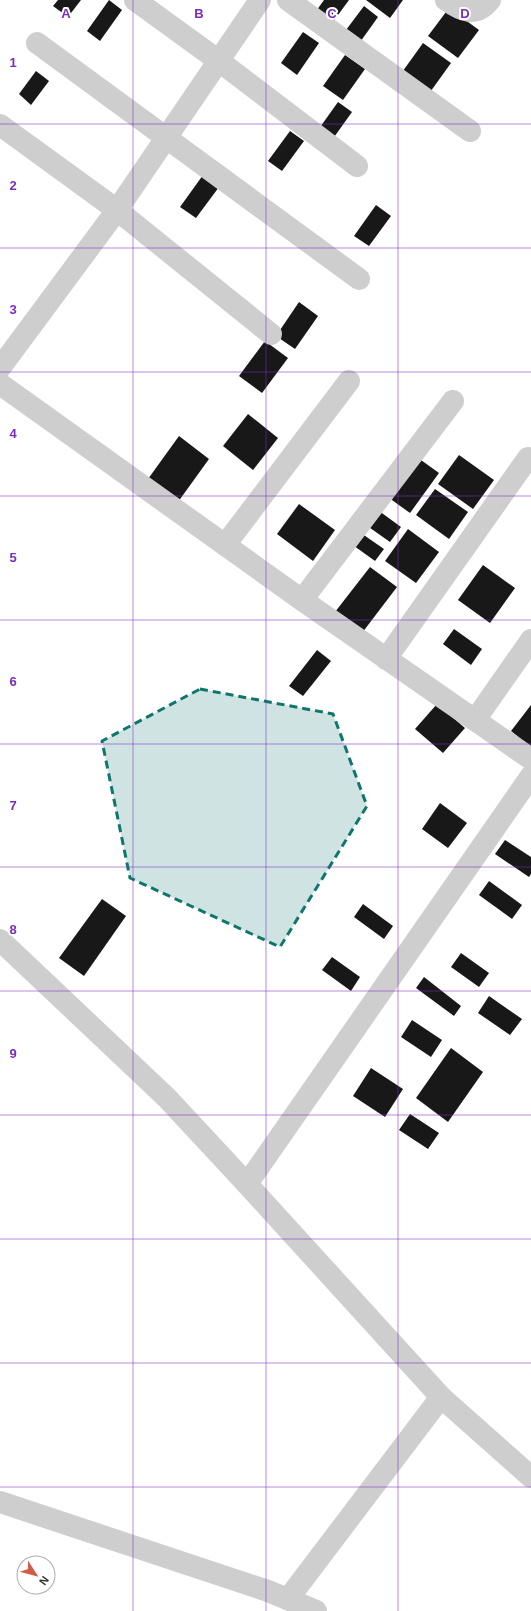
<svg xmlns="http://www.w3.org/2000/svg" width="531" height="1611" viewBox="0 0 531 1611" font-family="Helvetica,sans-serif">
<style>
.building{fill:#181818}
.lines{fill:none;stroke-linecap:round;stroke-linejoin:round}
.street{stroke:#cecece;stroke-width:22}
.marked{fill:#0f766e;fill-opacity:0.2;stroke:#0f766e;stroke-width:3;stroke-dasharray:8 5;stroke-linejoin:round}
.grid{fill:none;stroke:#7b2cbf;stroke-width:1;stroke-opacity:0.55}
.grid-label{font-size:13px;text-anchor:middle;font-weight:bold;fill:#7b2cbf;stroke:#fff;stroke-width:4;stroke-linejoin:round;paint-order:stroke}
</style>
<rect width="100%" height="100%" fill="#fff"/>
<!-- building -->
<g class="building">
<polygon points="58,0 81,0 68,17 53,6"/>
<polygon points="109,0 122,10 100,41 87,31"/>
<polygon points="324,0 349,0 330,26 314,14"/>
<polygon points="366,0 403,0 390,18"/>
<polygon points="364,6 378,17 358,45 343,34"/>
<polygon points="449,8 479,30 458,58 428,36"/>
<polygon points="303,32 319,43 297,75 281,63"/>
<polygon points="423,43 451,63 428,95 400,75"/>
<polygon points="345,55 365,69 343,100 323,86"/>
<polygon points="36,71 49,81 31,105 19,94"/>
<polygon points="338,102 352,112 332,140 318,130"/>
<polygon points="290,131 304,141 282,171 268,161"/>
<polygon points="203,175 219,187 196,218 180,207"/>
<polygon points="376,205 391,216 369,246 354,236"/>
<polygon points="299,302 318,316 295,349 276,336"/>
<polygon points="265,341 288,358 262,393 239,376"/>
<polygon points="248,414 278,438 253,470 223,446"/>
<polygon points="179,436 209,459 178,502 148,479"/>
<polygon points="414,455 439,473 410,513 385,495"/>
<polygon points="459,455 494,480 473,509 438,484"/>
<polygon points="435,489 468,512 449,539 416,515"/>
<polygon points="299,504 335,530 313,561 277,534"/>
<polygon points="375,508 401,527 390,542 363,523"/>
<polygon points="408,529 439,552 416,583 385,561"/>
<polygon points="358,531 384,549 375,561 350,543"/>
<polygon points="483,565 515,588 490,623 458,600"/>
<polygon points="370,567 397,587 362,633 335,612"/>
<polygon points="454,629 482,649 471,665 443,644"/>
<polygon points="317,650 331,661 303,696 289,686"/>
<polygon points="437,704 465,728 443,753 415,729"/>
<polygon points="531,705 531,747 511,731"/>
<polygon points="440,803 467,823 448,848 422,829"/>
<polygon points="505,840 531,857 531,874 529,877 495,854"/>
<polygon points="489,881 522,905 512,919 479,895"/>
<polygon points="102,899 126,916 84,976 59,958"/>
<polygon points="363,904 393,926 384,939 354,917"/>
<polygon points="461,953 489,973 479,987 451,967"/>
<polygon points="332,957 360,977 351,991 322,970"/>
<polygon points="424,977 461,1006 454,1016 416,988"/>
<polygon points="489,996 522,1019 510,1035 478,1013"/>
<polygon points="412,1020 442,1040 431,1057 401,1037"/>
<polygon points="451,1048 483,1072 448,1122 416,1098"/>
<polygon points="371,1068 403,1089 385,1117 353,1096"/>
<polygon points="410,1114 439,1133 428,1149 399,1130"/>
</g>
<g class="lines">
<!-- street -->
<g class="street">
<polyline points="135,0 219,61 357,166"/>
<polyline points="288,0 470,131"/>
<path d="M 446,0 C 461,11 476,18 490,0"/>
<polyline points="37,43 359,279"/>
<polyline points="0,125 117,210 271,334"/>
<polyline points="0,368 117,210 260,0"/>
<polyline points="0,384 302,600 531,759"/>
<polyline points="225,545 349,381"/>
<polyline points="302,600 453,401"/>
<polyline points="386,659 528,458"/>
<polyline points="475,720 531,640"/>
<polyline points="0,940 167,1098 247,1184 441,1397 531,1477"/>
<polyline points="247,1184 531,776"/>
<polyline points="0,1502 268,1591 316,1611"/>
<polyline points="288,1599 441,1397"/>
</g>
</g>
<!-- marked area -->
<path class="marked" d="M 200,689 L 333,714 L 367,806 L 280,947 L 130,878 L 102,741 Z"/>
<!-- grid -->
<path class="grid" d="M 133,0 L 133,1611M 266,0 L 266,1611M 398,0 L 398,1611M 0,124 L 531,124M 0,248 L 531,248M 0,372 L 531,372M 0,496 L 531,496M 0,620 L 531,620M 0,744 L 531,744M 0,867 L 531,867M 0,991 L 531,991M 0,1115 L 531,1115M 0,1239 L 531,1239M 0,1363 L 531,1363M 0,1487 L 531,1487"/>
<g class="grid-label">
<text x="66" y="18">A</text>
<text x="199" y="18">B</text>
<text x="332" y="18">C</text>
<text x="465" y="18">D</text>
<text x="13" y="67">1</text>
<text x="13" y="190">2</text>
<text x="13" y="314">3</text>
<text x="13" y="438">4</text>
<text x="13" y="562">5</text>
<text x="13" y="686">6</text>
<text x="13" y="810">7</text>
<text x="13" y="934">8</text>
<text x="13" y="1058">9</text>
</g>
<!-- north arrow -->
<g transform="translate(36 1575) rotate(126)"><circle r="19" fill="#ffffff" stroke="#adadad"/>
<path d="M0-3L7 15L0 10L-7 15Z" fill="#d25b49"/>
<text y="-6" font-size="11" font-weight="bold" text-anchor="middle" fill="#313131">N</text>
</g>
</svg>
